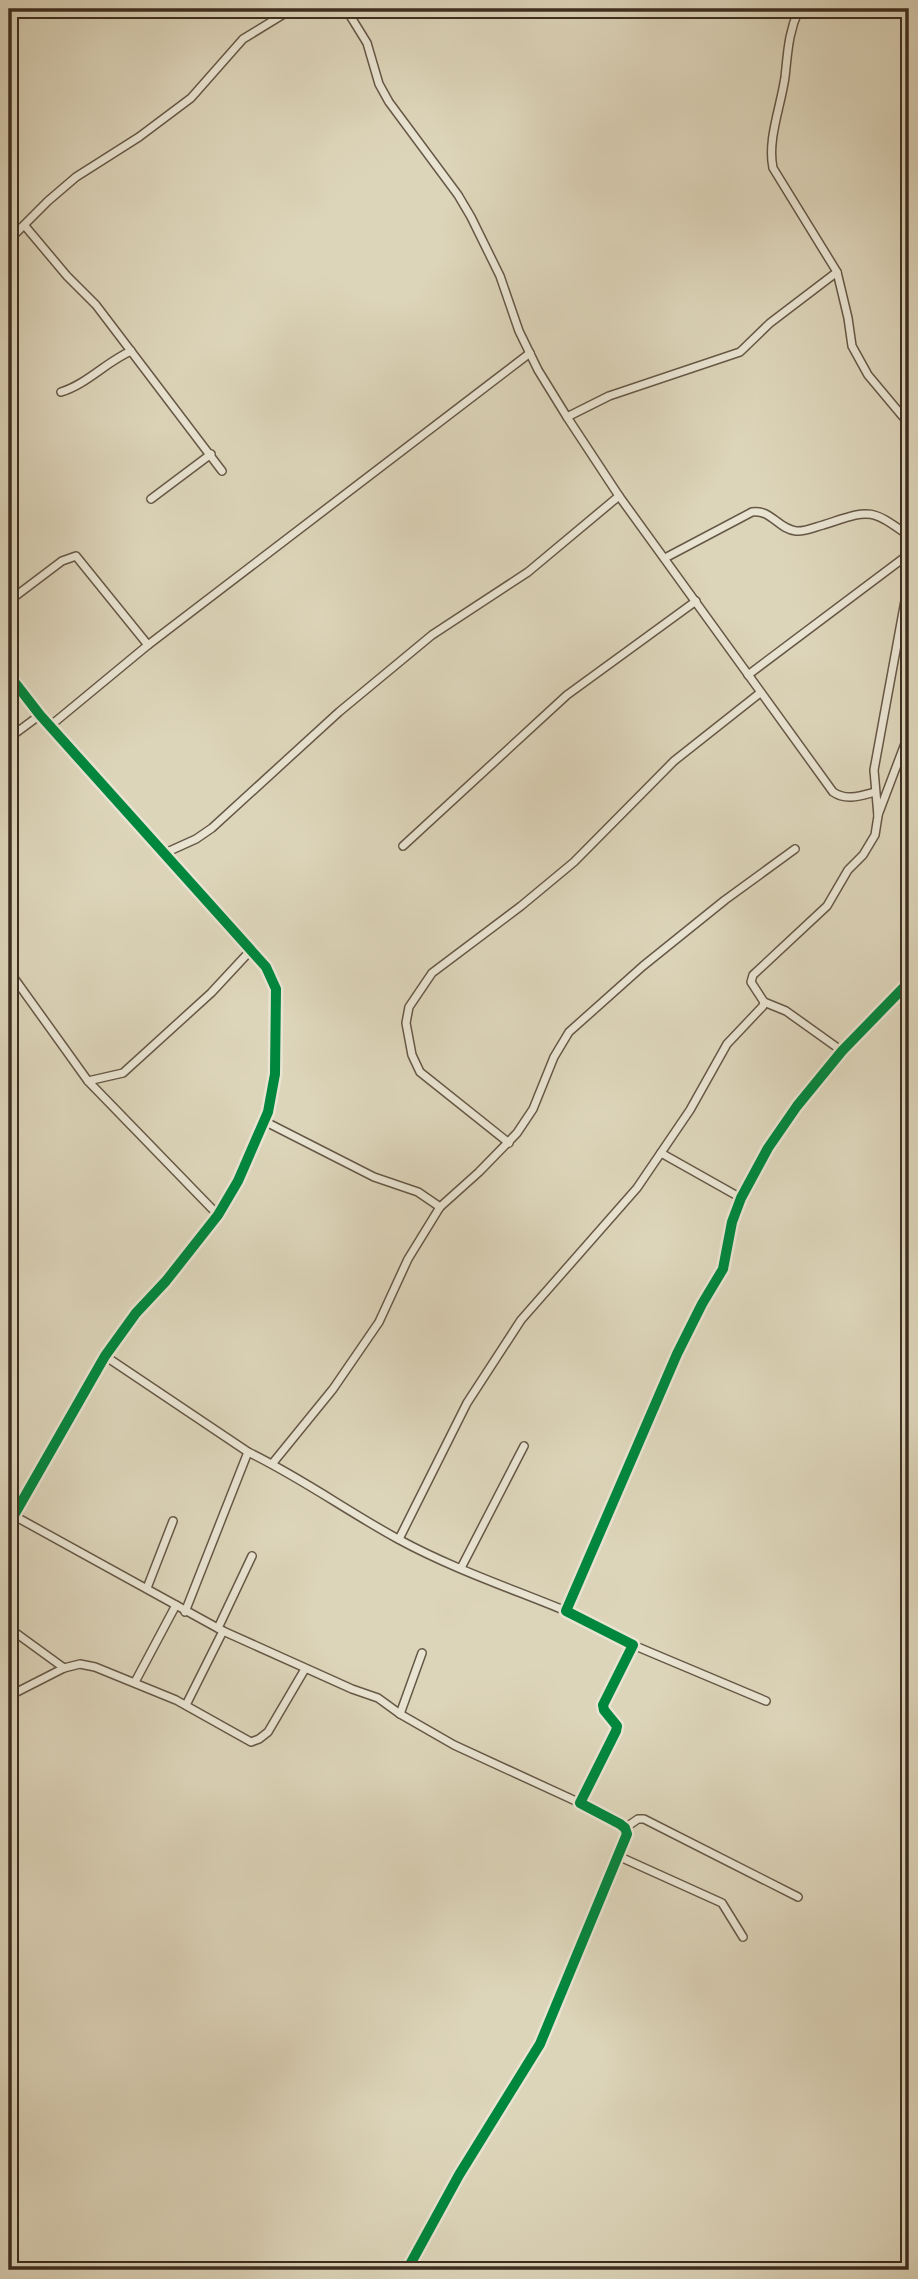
<svg xmlns="http://www.w3.org/2000/svg" width="918" height="2279" viewBox="0 0 918 2279" font-family="'Old Standard TT',serif">
<style>
.lines{fill:none;stroke-linecap:round;stroke-linejoin:round}
.street-casing{stroke:#665846;stroke-width:10}
.street{stroke:#e9e4d2;stroke-width:7}
.cycleway-casing{stroke:#e9e4d2;stroke-width:15}
.cycleway{stroke:#00873e;stroke-width:10}
</style>
<rect width="100%" height="100%" fill="#ddd5ba"/>
<filter id="stains"><feTurbulence type="fractalNoise" baseFrequency=".00286" numOctaves="4"/><feColorMatrix values="0 0 0 0 .2 0 0 0 0 .09 0 0 0 0 .02 0 0 0 .5 -.17"/></filter>
<radialGradient id="worn" r=".72"><stop offset=".6" stop-color="#630" stop-opacity="0"/><stop offset="1" stop-color="#630" stop-opacity=".3"/></radialGradient>
<g class="lines">
<defs>
<g id="street">
<path d="M 346,9 L 367,43 L 379,84 L 389,102 L 458,195 L 471,217 L 500,276 L 519,331 L 538,370 L 567,417 L 619,496 L 833,792 C 846,801 860,796 875,792"/>
<path d="M 799,9 C 788,34 788,51 785,77 C 781,106 767,140 773,168 L 837,272 L 848,318 L 852,346 L 868,375 L 909,424"/>
<polyline points="9,103 11,105"/>
<polyline points="25,226 67,276 96,305 222,471"/>
<polyline points="9,240 48,201 76,177 139,137 191,98 243,39 292,9"/>
<path d="M 61,392 C 87,384 106,362 131,351"/>
<polyline points="567,417 609,396 740,352 770,323 837,272"/>
<polyline points="151,499 211,454"/>
<path d="M 665,558 L 752,512 C 771,509 778,529 796,531 C 805,532 815,527 823,525 C 870,510 869,507 909,536"/>
<polyline points="9,601 62,561 76,556 148,645 50,726"/>
<polyline points="148,645 530,353"/>
<polyline points="9,675 40,715 266,967 276,989 275,1074 268,1112 238,1181 218,1215 166,1281 136,1313 105,1356 9,1524"/>
<polyline points="748,675 909,554"/>
<polyline points="9,738 40,715"/>
<polyline points="878,815 909,733"/>
<polyline points="403,846 567,695 696,601"/>
<polyline points="165,853 196,839 212,828 339,712 432,635 528,572 619,496"/>
<polyline points="9,971 88,1081 218,1215"/>
<polyline points="764,1002 786,1011 842,1051"/>
<polyline points="88,1081 123,1073 211,993 251,950"/>
<polyline points="264,1121 374,1177 418,1192 440,1207"/>
<polyline points="509,1143 420,1072 412,1055 406,1023 409,1007 432,973 521,906 574,862 674,761 760,693"/>
<polyline points="661,1153 741,1198"/>
<path d="M 105,1356 L 248,1452 C 300,1477 347,1511 398,1539 C 451,1568 510,1588 566,1611"/>
<polyline points="272,1464 333,1389 379,1322 408,1259 440,1207 479,1172 517,1133 533,1109 554,1057 569,1032 643,966 725,900 795,849"/>
<polyline points="9,1513 223,1631"/>
<polyline points="399,1539 467,1403 521,1320 637,1188 690,1110 727,1044 763,1006 764,1002 751,982 753,975 827,906 848,870 863,855 875,835 878,816 874,770 909,579"/>
<polyline points="461,1568 524,1446"/>
<polyline points="147,1588 173,1521"/>
<polyline points="185,1612 248,1452"/>
<polyline points="9,1628 64,1668"/>
<polyline points="218,1628 252,1556"/>
<polyline points="633,1645 766,1701"/>
<polyline points="135,1682 176,1605"/>
<polyline points="9,1696 64,1668 80,1664 95,1667 176,1700 251,1742 259,1739 268,1732 305,1669"/>
<polyline points="186,1705 223,1631 352,1689 378,1698 400,1714 454,1745 580,1803"/>
<polyline points="400,1714 422,1653"/>
<polyline points="625,1828 638,1819 644,1819 798,1897"/>
<polyline points="618,1856 722,1903 743,1937"/>
<polyline points="407,2270 459,2175 540,2044 627,1834 625,1828 620,1824 580,1803 616,1731 617,1726 604,1710 603,1705 633,1645 566,1611 677,1354 702,1304 723,1269 732,1222 741,1198 768,1148 797,1106 842,1051 909,982"/>
</g>
</defs>
<!-- street casing -->
<use href="#street" class="street-casing"/>
<!-- street -->
<use href="#street" class="street"/>
<defs>
<g id="cycleway">
<polyline points="9,675 40,715 266,967 276,989 275,1074 268,1112 238,1181 218,1215 166,1281 136,1313 105,1356 9,1524"/>
<polyline points="407,2270 459,2175 540,2044 627,1834 625,1828 620,1824 580,1803 616,1731 617,1726 604,1710 603,1705 633,1645 566,1611 677,1354 702,1304 723,1269 732,1222 741,1198 768,1148 797,1106 842,1051 909,982"/>
</g>
</defs>
<!-- cycleway casing -->
<use href="#cycleway" class="cycleway-casing"/>
<!-- cycleway -->
<use href="#cycleway" class="cycleway"/>
</g>
<!-- margin -->
<rect width="918" height="2279" fill="none" stroke="#ddd5ba" stroke-width="35"/>
<rect x="10" y="10" width="897" height="2258" fill="none" stroke="#3e2e20" stroke-width="3.5"/>
<rect x="18" y="18" width="883" height="2244" fill="none" stroke="#3e2e20" stroke-width="2"/>
<rect width="100%" height="100%" filter="url(#stains)"/>
<rect width="100%" height="100%" fill="url(#worn)"/>
</svg>
